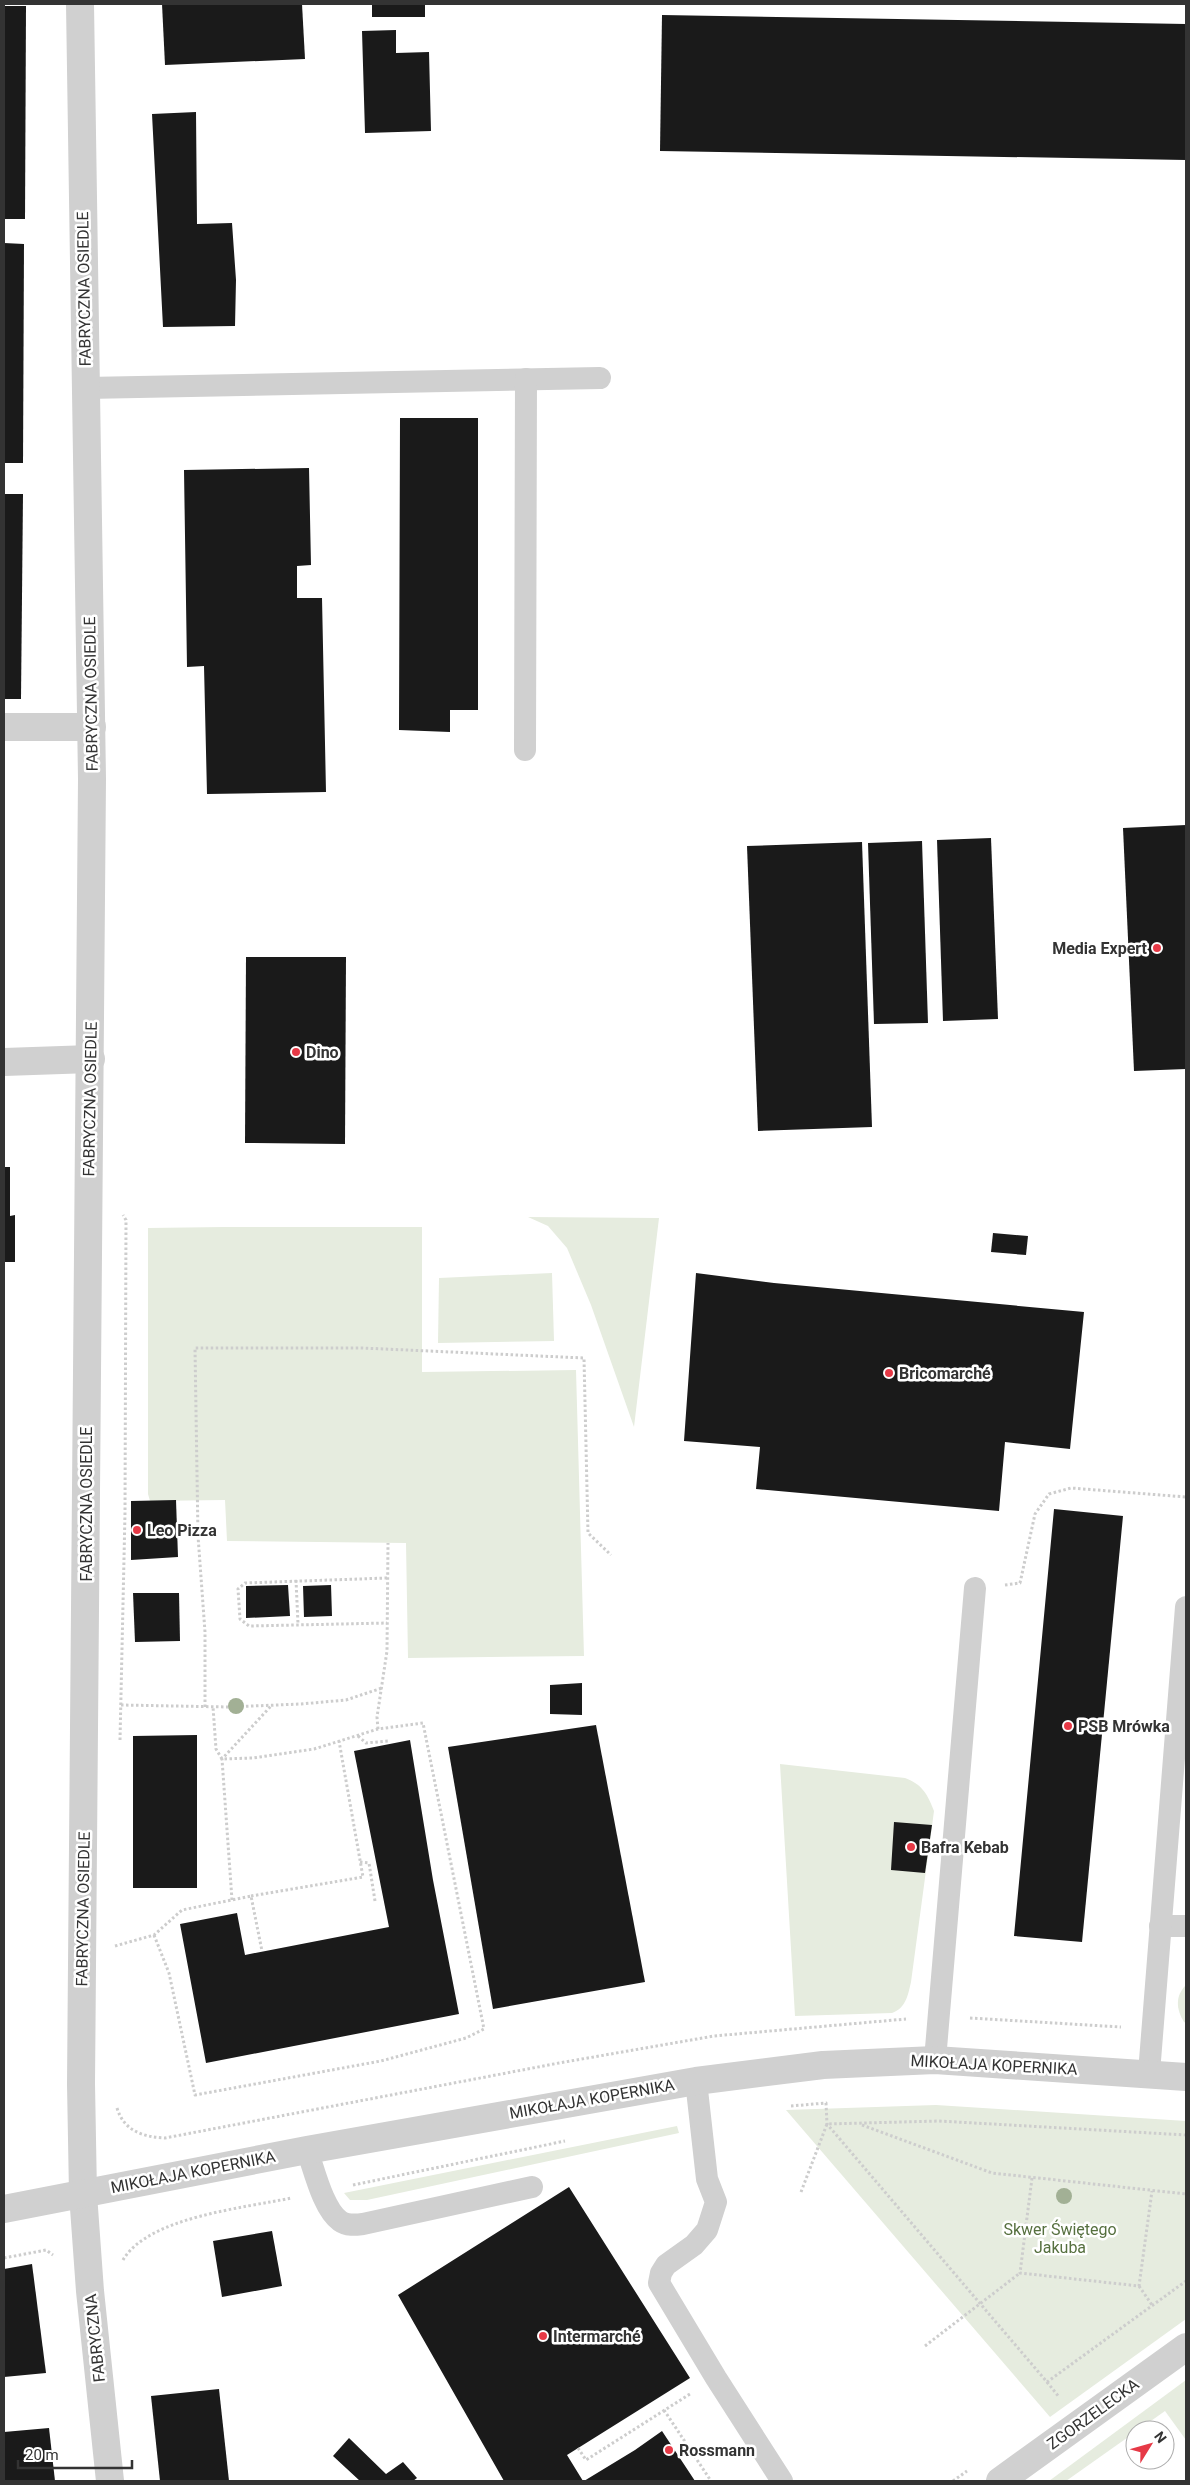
<svg xmlns="http://www.w3.org/2000/svg" width="1190" height="2485" viewBox="0 0 1190 2485" font-family="Roboto,sans-serif">
<style>
.green{fill:#e6ecdf}
.building{fill:#1a1a1a}
.lines{fill:none;stroke-linecap:round;stroke-linejoin:round}
.path{stroke:#cdcdcd;stroke-width:3;stroke-dasharray:2.5 2.5;stroke-linecap:butt}
.service{stroke:#d0d0d0;stroke-width:22}
.minor{stroke:#d0d0d0;stroke-width:28}
.tertiary{stroke:#d0d0d0;stroke-width:28}
.tree{fill:#a2b095}
.poi-dot{fill:#e63946;stroke:#fff;stroke-width:2}
.labels{text-anchor:middle;dominant-baseline:central;stroke-width:5;stroke-linejoin:round;paint-order:stroke}
.street-label{font-size:16px;fill:#333;stroke:#fff}
.poi-label{font-size:16px;font-weight:bold;fill:#333;stroke:#fff;text-anchor:start}
.park-label{font-size:16px;fill:#56703f;stroke:#fff}
</style>
<rect width="100%" height="100%" fill="#fff"/>
<!-- green -->
<g class="green">
<polygon points="528,1217 659,1218 634,1427 591,1305 567,1248 548,1226"/>
<polygon points="224,1227 422,1227 422,1372 576,1370 584,1656 408,1658 406,1543 227,1541 225,1500 150,1501 148,1494 148,1228"/>
<polygon points="552,1273 554,1341 438,1343 439,1278"/>
<path d="M 780,1764 L 905,1778 C 922,1784 928,1795 934,1811 L 911,1982 C 908,1995 906,2008 892,2013 L 795,2016 Z"/>
<path d="M 1186,1985 L 1186,2023 L 1184,2022 C 1176,2009 1175,1996 1186,1985 Z"/>
<polygon points="936,2105 1186,2121 1186,2319 1050,2417 786,2110"/>
<polygon points="677,2126 679,2133 367,2200 350,2200 344,2193"/>
<polygon points="1186,2380 1186,2440 1165,2411 1066,2481 1049,2481"/>
</g>
<!-- building -->
<g class="building">
<polygon points="162,4 302,4 305,59 165,65"/>
<rect x="372" y="4" width="53" height="13"/>
<polygon points="4,6 26,6 25,219 4,219"/>
<polygon points="662,15 1186,24 1186,160 660,151"/>
<polygon points="396,30 396,53 429,52 431,131 365,133 362,31"/>
<polygon points="196,112 197,224 232,223 236,280 235,326 163,327 152,114"/>
<polygon points="4,243 24,244 23,463 4,463"/>
<polygon points="400,418 478,418 478,710 450,710 450,732 399,730"/>
<polygon points="309,468 311,565 297,566 297,598 322,598 326,792 207,794 204,666 187,667 184,470"/>
<polygon points="4,494 23,494 21,699 4,699"/>
<polygon points="1186,825 1186,1069 1134,1071 1123,828"/>
<polygon points="991,838 998,1019 943,1021 937,840"/>
<polygon points="922,841 928,1023 874,1024 868,843"/>
<polygon points="862,842 872,1127 758,1131 747,846"/>
<polygon points="246,957 346,957 345,1144 245,1143"/>
<polygon points="4,1167 10,1167 10,1216 15,1215 15,1262 4,1262"/>
<polygon points="993,1233 1028,1236 1026,1255 991,1252"/>
<polygon points="696,1273 774,1283 1084,1312 1070,1449 1005,1442 999,1511 756,1489 760,1447 684,1441"/>
<polygon points="176,1500 178,1557 131,1560 131,1501"/>
<polygon points="1054,1509 1123,1516 1082,1942 1014,1936"/>
<polygon points="288,1585 290,1616 246,1618 246,1586"/>
<polygon points="331,1585 332,1616 304,1617 303,1586"/>
<polygon points="133,1593 179,1593 180,1641 135,1642"/>
<polygon points="582,1683 582,1715 550,1714 550,1685"/>
<polygon points="596,1725 645,1982 493,2009 448,1747"/>
<polygon points="197,1735 197,1888 133,1888 133,1736"/>
<polygon points="410,1740 433,1880 459,2014 206,2063 180,1924 237,1913 245,1955 389,1927 354,1751"/>
<polygon points="894,1822 932,1825 925,1873 891,1870"/>
<polygon points="569,2187 690,2378 567,2455 583,2481 504,2481 398,2295"/>
<polygon points="272,2231 282,2286 222,2297 213,2241"/>
<polygon points="32,2264 46,2373 4,2377 4,2269"/>
<polygon points="219,2389 229,2481 160,2481 151,2396"/>
<polygon points="49,2428 55,2481 4,2481 4,2432"/>
<polygon points="662,2431 695,2481 584,2481 635,2450"/>
<polygon points="349,2438 386,2474 403,2462 417,2478 413,2481 360,2481 333,2456"/>
</g>
<g class="lines">
<!-- path -->
<g class="path">
<polyline points="387,1578 245,1583 238,1589 240,1619 249,1626 387,1623"/>
<polyline points="296,1580 298,1624"/>
<polyline points="1005,1585 1020,1583 1035,1514 1049,1494 1071,1488 1186,1497"/>
<polyline points="121,1705 228,1707 301,1704 346,1700 382,1688"/>
<polyline points="205,1707 205,1632 198,1536 195,1348 362,1348 584,1358 588,1533 611,1555"/>
<polyline points="378,1729 377,1717 387,1651 388,1543"/>
<polyline points="358,1736 366,1743 388,1741"/>
<polyline points="120,1740 125,1513 126,1220 123,1215"/>
<polyline points="360,1862 369,1863 375,1901"/>
<polyline points="251,1896 363,1877 339,1741"/>
<polyline points="232,1900 222,1759 271,1706"/>
<polyline points="154,1935 169,1973 195,2095 381,2061 466,2038 484,2029 423,1723 378,1729 314,1749 253,1758 222,1759 216,1749 213,1707"/>
<polyline points="115,1946 154,1935 182,1910 251,1896 262,1951"/>
<polyline points="970,2018 1121,2027"/>
<polyline points="791,2106 826,2103 827,2124 1047,2382 1186,2281"/>
<path d="M 117,2108 C 124,2131 143,2137 165,2138 L 559,2063 L 714,2036 L 906,2019"/>
<polyline points="862,2125 992,2173 1186,2194"/>
<polyline points="1032,2178 1020,2273 1139,2286 1152,2191"/>
<polyline points="353,2185 565,2141"/>
<polyline points="801,2192 827,2124 939,2121 1186,2135"/>
<polyline points="4,2258 46,2250 53,2255"/>
<path d="M 123,2260 C 148,2217 244,2208 291,2198"/>
<polyline points="1139,2286 1152,2305"/>
<polyline points="925,2346 1020,2273"/>
<polyline points="1047,2382 1059,2397"/>
<polyline points="664,2410 711,2481"/>
<polyline points="578,2448 586,2460 690,2394"/>
<polyline points="953,2481 967,2471"/>
</g>
<!-- service -->
<g class="service">
<polyline points="86,388 600,378"/>
<polyline points="525,750 526,379"/>
<polyline points="1160,1926 1186,1926"/>
<polyline points="935,2060 975,1588"/>
<polyline points="1149,2073 1186,1607"/>
<polyline points="696,2081 707,2179 716,2202 707,2230 694,2245 666,2265 661,2273 659,2283 716,2378 782,2481"/>
<path d="M 307,2150 C 314,2169 323,2209 340,2221 C 347,2226 355,2225 363,2224 L 532,2187"/>
</g>
<!-- minor -->
<g class="minor">
<polyline points="80,4 92,779 81,2084 83,2194 90,2291 110,2481"/>
<polyline points="4,727 92,727"/>
<polyline points="4,1062 91,1059"/>
<polyline points="4,2209 307,2150 696,2081 823,2065 935,2060 1186,2077"/>
</g>
<!-- tertiary -->
<polyline class="tertiary" points="1000,2481 1186,2347"/>
</g>
<!-- trees -->
<g class="tree">
<circle cx="236" cy="1706" r="8"/>
<circle cx="1064" cy="2196" r="8"/>
</g>
<!-- markers -->
<g class="poi-dot">
<circle cx="1157" cy="948" r="5"/>
<circle cx="296" cy="1052" r="5"/>
<circle cx="889" cy="1373" r="5"/>
<circle cx="137" cy="1530" r="5"/>
<circle cx="1068" cy="1726" r="5"/>
<circle cx="911" cy="1847" r="5"/>
<circle cx="543" cy="2336" r="5"/>
<circle cx="669" cy="2450" r="5"/>
</g>
<g class="labels">
<!-- street labels -->
<g class="street-label">
<text transform="translate(84 289) rotate(-91)">FABRYCZNA OSIEDLE</text>
<text transform="translate(91 694) rotate(-91)">FABRYCZNA OSIEDLE</text>
<text transform="translate(90 1099) rotate(-89)">FABRYCZNA OSIEDLE</text>
<text transform="translate(86 1504) rotate(-90)">FABRYCZNA OSIEDLE</text>
<text transform="translate(83 1909) rotate(-89)">FABRYCZNA OSIEDLE</text>
<text transform="translate(994 2065) rotate(3)">MIKOŁAJA KOPERNIKA</text>
<text transform="translate(592 2099) rotate(-10)">MIKOŁAJA KOPERNIKA</text>
<text transform="translate(193 2172) rotate(-11)">MIKOŁAJA KOPERNIKA</text>
<text transform="translate(95 2338) rotate(-96)">FABRYCZNA</text>
<text transform="translate(1093 2414) rotate(-36)">ZGORZELECKA</text>
</g>
<!-- poi labels -->
<g class="poi-label">
<text x="1147" y="948" text-anchor="end">Media Expert</text>
<text x="306" y="1052">Dino</text>
<text x="899" y="1373">Bricomarché</text>
<text x="147" y="1530">Leo Pizza</text>
<text x="1078" y="1726">PSB Mrówka</text>
<text x="921" y="1847">Bafra Kebab</text>
<text x="553" y="2336">Intermarché</text>
<text x="679" y="2450">Rossmann</text>
</g>
<!-- park labels -->
<g class="park-label">
<text x="1060" y="2229">Skwer Świętego<tspan x="1060" dy="18">Jakuba</tspan></text>
</g>
</g>
<!-- border -->
<rect width="1190" height="2485" fill="none" stroke="#333333" stroke-width="10"/>
<!-- north arrow -->
<g transform="translate(1150 2445) rotate(53)"><circle r="24" fill="#ffffff" stroke="#adadad"/>
<path d="M0-4L9 19L0 12L-9 19Z" fill="#e63946"/>
<text y="-8" font-size="14" font-weight="bold" text-anchor="middle" fill="#333333">N</text>
</g>
<!-- scale -->
<path d="M18 2460v8h114v-8" fill="none" stroke="#333333" stroke-width="2.5"/>
<text x="25" y="2460" font-size="15" fill="#333333" stroke="#ffffff" stroke-width="4" paint-order="stroke">20 m</text>
</svg>
